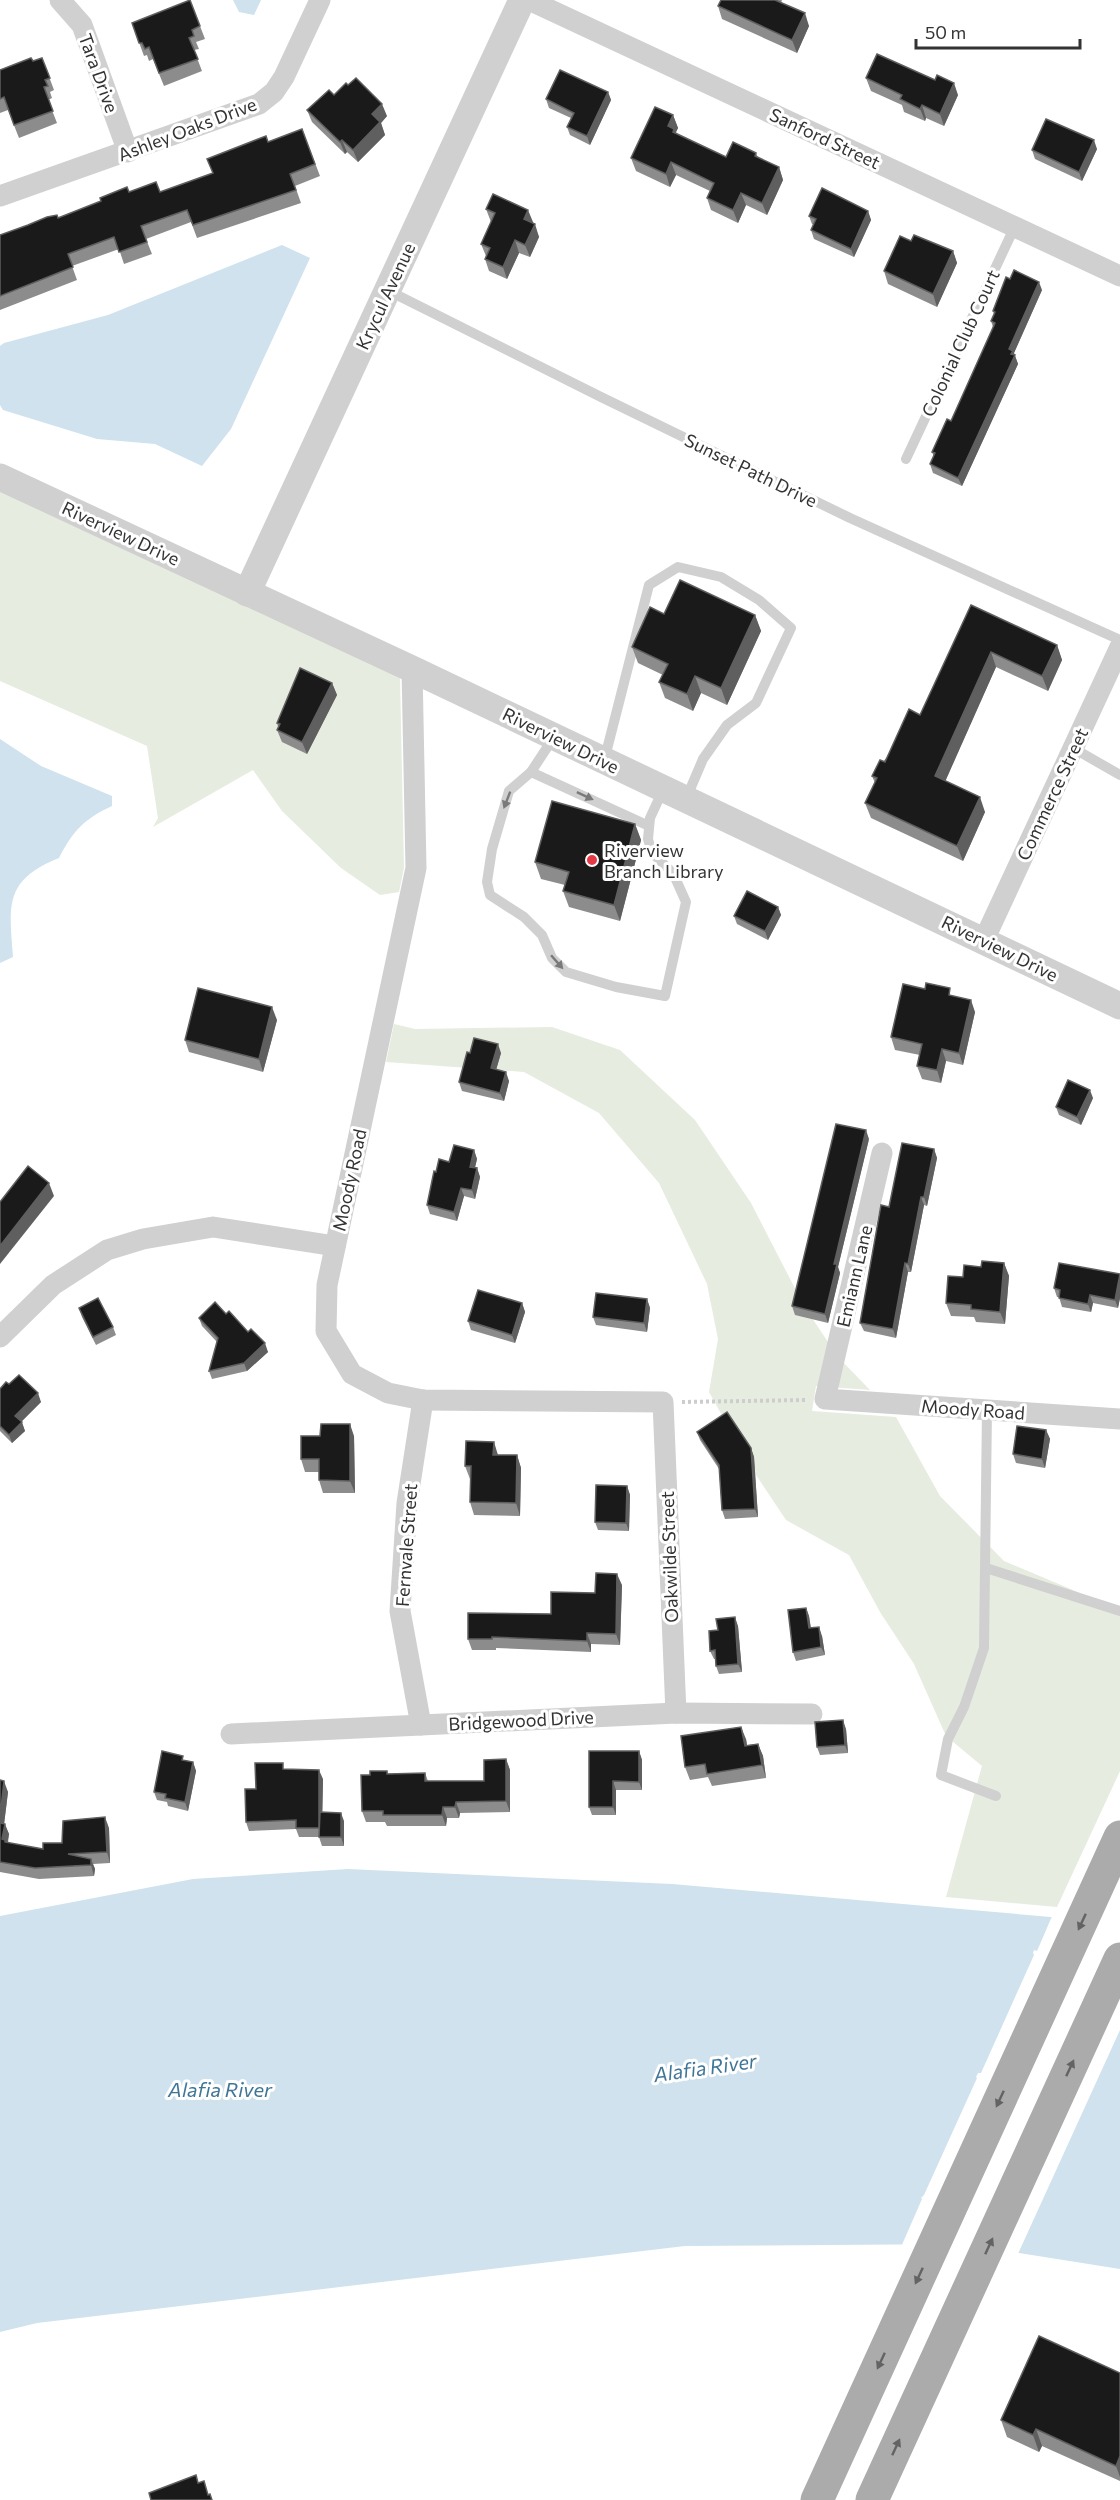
<svg xmlns="http://www.w3.org/2000/svg" width="1120" height="2500" viewBox="0 0 1120 2500" font-family="Commissioner,sans-serif">
<style>
.green{fill:#e6ecdf}
.water{fill:#cfe2ee}
.pier{fill:#fff}
.lines{fill:none;stroke-linecap:round;stroke-linejoin:round}
.path{stroke:#cdcdcd;stroke-width:4;stroke-dasharray:3 3;stroke-linecap:butt}
.service{stroke:#d0d0d0;stroke-width:10}
.minor{stroke:#d0d0d0;stroke-width:21}
.tertiary{stroke:#d0d0d0;stroke-width:27}
.primary{stroke:#ababab;stroke-width:33}
.wall{fill:#8c8c8c}
.shaded-wall{fill:#5f5f5f}
.building{fill:#1a1a1a;stroke:#5f5f5f;stroke-width:1.5}
.oneway{fill:#7a7a7a}
.oneway2{fill:#636363}
.poi-dot{fill:#e63946;stroke:#fff;stroke-width:2}
.labels{text-anchor:middle;dominant-baseline:central;stroke-width:6;stroke-linejoin:round;paint-order:stroke}
.street-label{font-size:18px;fill:#333;stroke:#fff}
.poi-label{font-size:18px;fill:#333;stroke:#fff;text-anchor:start}
.water-label{font-size:20px;font-style:italic;fill:#3f7597;stroke:#fff}
</style>
<rect width="100%" height="100%" fill="#fff"/>
<!-- green -->
<g class="green">
<polygon points="0,490 400,677 404,868 399,892 380,895 341,868 282,811 253,770 153,827 158,818 147,746 0,681"/>
<polygon points="394,1024 415,1029 552,1027 620,1050 695,1120 751,1203 804,1306 838,1357 870,1390 816,1386 812,1411 896,1417 940,1496 1004,1561 1120,1610 1120,1771 1057,1907 946,1897 982,1766 946,1736 914,1664 880,1612 849,1555 786,1520 752,1469 709,1392 718,1339 707,1284 659,1183 599,1113 524,1072 386,1062"/>
</g>
<!-- water -->
<g class="water">
<polygon points="233,0 261,0 254,15 239,12"/>
<polygon points="282,245 310,258 231,429 202,466 155,444 97,439 3,410 0,405 0,346 4,343 108,315"/>
<path d="M 0,739 L 41,766 L 112,796 L 112,806 C 84,819 73,831 59,858 C 4,880 9,905 13,957 L 0,963 Z"/>
<polygon points="348,1869 672,1884 1120,1923 1120,2269 962,2244 685,2246 37,2323 0,2332 0,1916 193,1879"/>
</g>
<!-- pier -->
<polygon class="pier" points="1053,1914 1120,1920 1120,2030 1017,2256 962,2247 901,2247 922,2199 921,2198 924,2195 977,2078 976,2077 978,2073 981,2073 1034,1955 1033,1953 1034,1950 1037,1951"/>
<g class="lines">
<!-- path -->
<polyline class="path" points="682,1402 806,1400"/>
<!-- service -->
<g class="service">
<polyline points="387,290 601,397 850,518 1120,640"/>
<polyline points="906,459 1015,226"/>
<polyline points="554,737 531,772 509,791 492,849 487,882 490,895 524,917 542,935 552,958 566,972 616,987 665,996 686,902 673,873 652,853 648,839 650,818 663,790"/>
<polyline points="1073,748 1120,775"/>
<polyline points="604,761 649,585 678,567 721,577 759,600 791,628 756,703 727,725 703,759 686,799"/>
<polyline points="531,772 649,826"/>
<polyline points="987,1410 984,1648 964,1707 948,1739 941,1775 996,1796"/>
<polyline points="986,1568 1120,1611"/>
</g>
<!-- minor -->
<g class="minor">
<polyline points="60,0 82,25 128,152"/>
<polyline points="529,0 1120,276"/>
<polyline points="0,196 259,104 274,92 284,77 320,0"/>
<polyline points="412,669 416,868 327,1285 326,1331 352,1374 388,1393 423,1400 663,1402 676,1713"/>
<polyline points="984,940 1120,647"/>
<polyline points="882,1153 825,1399 1120,1419"/>
<polyline points="0,1337 53,1285 107,1250 143,1239 213,1227 335,1246"/>
<polyline points="421,1725 400,1611 407,1503 423,1400"/>
<polyline points="231,1734 676,1713 812,1714"/>
</g>
<!-- tertiary -->
<g class="tertiary">
<polyline points="0,477 412,669 1120,1006"/>
<polyline points="247,593 522,0"/>
</g>
<!-- primary -->
<g class="primary">
<polyline points="817,2500 1120,1837"/>
<polyline points="872,2500 1120,1959"/>
</g>
</g>
<!-- wall -->
<g class="wall">
<polygon points="190,0 205,39 196,42 199,49 194,50 202,71 164,86 153,59 149,61 147,55 144,56 132,23"/>
<polygon points="721,0 782,0 781,3 809,26 797,53 722,19 718,6"/>
<polygon points="42,58 54,90 50,92 52,98 48,100 57,123 19,138 8,110 0,113 0,70 33,61"/>
<polygon points="866,78 958,95 944,126 926,118 925,121 904,112 902,105 871,91"/>
<polygon points="608,92 611,100 590,145 570,135 567,127 571,118 549,108 546,99"/>
<polygon points="334,95 387,116 381,123 385,135 358,162 347,152 345,154 312,122 307,110"/>
<polygon points="673,115 678,128 676,132 676,134 726,157 756,153 758,158 779,167 783,180 767,215 746,205 738,223 711,210 707,198 710,191 676,175 670,187 636,171 631,158"/>
<polygon points="302,129 320,176 295,186 301,203 197,238 191,222 146,239 152,254 124,264 119,249 72,266 77,280 0,310 0,235 58,218 129,192 160,192 213,173 268,142"/>
<polygon points="1097,149 1082,181 1035,159 1032,150"/>
<polygon points="486,209 533,222 539,237 530,257 519,253 507,279 489,271 485,259 486,256 481,244 491,222"/>
<polygon points="868,211 871,220 854,257 814,239 811,230 814,225 812,224 809,216"/>
<polygon points="911,241 953,251 957,263 937,307 888,284 884,271"/>
<polygon points="1042,290 1014,353 1018,364 962,486 933,473 930,464 934,457 932,452 951,421 993,327 991,321 994,314 993,311"/>
<polygon points="971,605 1057,645 1062,660 1048,691 996,667 945,781 985,812 963,861 871,818 865,803 875,783 872,776 920,715"/>
<polygon points="664,614 755,615 761,631 727,705 701,693 693,711 665,698 659,682 663,675 638,663 632,647"/>
<polygon points="332,683 337,695 307,754 282,742 277,730 278,727 277,723"/>
<polygon points="635,824 641,840 620,921 569,907 563,891 565,885 541,879 535,862"/>
<polygon points="778,907 781,915 768,940 737,924 734,916"/>
<polygon points="953,996 975,1012 963,1065 946,1061 941,1083 922,1079 917,1066 920,1055 895,1050 891,1037"/>
<polygon points="277,1020 263,1072 189,1052 185,1040"/>
<polygon points="470,1053 501,1053 496,1070 509,1081 504,1101 462,1091 459,1082"/>
<polygon points="1093,1098 1081,1125 1059,1115 1056,1107"/>
<polygon points="869,1139 838,1267 840,1273 828,1323 795,1315 792,1306"/>
<polygon points="934,1149 937,1158 927,1206 924,1205 911,1272 908,1272 896,1338 864,1331 860,1323 889,1207"/>
<polygon points="474,1150 477,1159 475,1168 477,1168 480,1177 475,1199 464,1196 457,1221 430,1214 427,1205 436,1172 449,1162"/>
<polygon points="1004,1263 1009,1276 1005,1324 976,1322 974,1317 951,1316 946,1303 963,1277 981,1267"/>
<polygon points="1120,1274 1120,1298 1118,1308 1093,1303 1091,1312 1062,1307 1059,1297 1057,1297 1054,1288"/>
<polygon points="647,1299 650,1308 647,1332 596,1325 593,1317"/>
<polygon points="522,1303 525,1312 515,1343 471,1330 468,1321"/>
<polygon points="79,1308 113,1327 116,1335 96,1345 82,1317"/>
<polygon points="226,1314 248,1332 268,1352 247,1371 212,1379 209,1371 217,1342 202,1326 199,1318"/>
<polygon points="0,1389 41,1402 21,1422 25,1431 12,1443 0,1431"/>
<polygon points="1046,1430 1050,1439 1045,1468 1016,1463 1013,1454"/>
<polygon points="697,1432 751,1448 754,1457 758,1517 725,1519 722,1510 719,1469 700,1440"/>
<polygon points="354,1436 355,1493 323,1493 319,1480 319,1472 305,1472 301,1459"/>
<polygon points="498,1455 517,1455 521,1468 520,1516 474,1515 470,1502 470,1479 465,1466"/>
<polygon points="627,1486 630,1495 629,1531 598,1530 595,1522"/>
<polygon points="622,1585 620,1645 591,1644 591,1652 496,1648 496,1650 472,1650 468,1639 551,1614 595,1593"/>
<polygon points="806,1608 809,1616 811,1628 822,1636 825,1655 796,1661 793,1652"/>
<polygon points="738,1626 742,1672 719,1674 716,1666 716,1659 714,1659 710,1651 718,1630"/>
<polygon points="846,1729 848,1753 820,1755 817,1747"/>
<polygon points="746,1739 747,1745 758,1744 763,1756 766,1778 712,1786 708,1777 690,1780 685,1767"/>
<polygon points="639,1751 642,1760 642,1790 616,1790 616,1815 592,1815 589,1807"/>
<polygon points="506,1759 510,1770 510,1812 460,1813 459,1818 447,1818 446,1826 387,1826 385,1822 366,1822 362,1811 370,1775 387,1771 388,1774 425,1773 428,1781 484,1781"/>
<polygon points="185,1760 193,1762 196,1771 188,1811 168,1806 167,1802 157,1800 154,1792"/>
<polygon points="286,1769 323,1779 322,1812 344,1821 344,1846 322,1846 319,1837 299,1837 296,1829 249,1831 246,1822 256,1789"/>
<polygon points="0,1780 8,1792 4,1824 9,1834 8,1843 43,1849 109,1828 110,1863 93,1864 95,1869 94,1876 39,1879 0,1872"/>
<polygon points="1120,2373 1120,2481 1042,2446 1039,2452 1007,2437 1001,2420"/>
</g>
<!-- shaded-wall -->
<g class="shaded-wall">
<polygon points="805,13 809,26 797,53 792,40"/>
<polygon points="954,83 958,95 944,126 940,114"/>
<polygon points="608,92 611,100 590,145 587,136"/>
<polygon points="382,104 387,116 381,123 385,135 358,162 353,150 372,114"/>
<polygon points="922,105 926,118 925,121 920,109"/>
<polygon points="673,115 678,128 676,132 679,141 668,126"/>
<polygon points="342,140 347,152 345,154 340,142"/>
<polygon points="1094,140 1097,149 1082,181 1079,172"/>
<polygon points="671,162 676,175 670,187 666,174"/>
<polygon points="779,167 783,180 767,215 762,203"/>
<polygon points="741,193 746,205 738,223 733,210"/>
<polygon points="528,210 533,222 529,232 524,219"/>
<polygon points="868,211 871,220 854,257 851,249"/>
<polygon points="535,224 539,237 530,257 525,245"/>
<polygon points="515,240 519,253 507,279 503,267"/>
<polygon points="953,251 957,263 937,307 933,294"/>
<polygon points="1039,282 1042,290 1014,353 1018,364 962,486 958,478 1009,349"/>
<polygon points="755,615 761,631 727,705 721,688"/>
<polygon points="1057,645 1062,660 1048,691 1042,676"/>
<polygon points="991,652 996,667 941,791 935,776"/>
<polygon points="695,676 701,693 693,711 687,694"/>
<polygon points="332,683 337,695 307,754 302,742"/>
<polygon points="980,797 985,812 963,861 957,846"/>
<polygon points="635,824 641,840 620,921 614,905"/>
<polygon points="778,907 781,915 768,940 765,931"/>
<polygon points="971,1000 975,1012 963,1065 959,1053"/>
<polygon points="272,1007 277,1020 263,1072 259,1059"/>
<polygon points="498,1044 501,1053 494,1077 491,1068"/>
<polygon points="942,1049 946,1061 941,1083 937,1070"/>
<polygon points="506,1072 509,1081 504,1101 500,1093"/>
<polygon points="1090,1090 1093,1098 1081,1125 1077,1117"/>
<polygon points="866,1130 869,1139 838,1267 840,1273 828,1323 825,1314 834,1264"/>
<polygon points="934,1149 937,1158 927,1206 924,1197"/>
<polygon points="474,1150 477,1159 473,1175 470,1167"/>
<polygon points="477,1168 480,1177 475,1199 472,1190"/>
<polygon points="49,1183 54,1196 0,1264 0,1246"/>
<polygon points="461,1188 464,1196 457,1221 454,1212"/>
<polygon points="921,1197 924,1205 911,1272 908,1264"/>
<polygon points="905,1263 908,1272 896,1338 893,1329"/>
<polygon points="1004,1263 1009,1276 1005,1324 1000,1312"/>
<polygon points="1120,1274 1120,1298 1118,1308 1115,1300"/>
<polygon points="1090,1295 1093,1303 1091,1312 1088,1304"/>
<polygon points="647,1299 650,1308 647,1332 644,1323"/>
<polygon points="522,1303 525,1312 515,1343 512,1335"/>
<polygon points="265,1343 268,1352 247,1371 244,1363"/>
<polygon points="38,1393 41,1402 18,1425 15,1416"/>
<polygon points="22,1422 25,1431 12,1443 9,1435"/>
<polygon points="350,1424 354,1436 355,1493 350,1481"/>
<polygon points="1046,1430 1050,1439 1045,1468 1042,1459"/>
<polygon points="494,1442 498,1455 493,1455"/>
<polygon points="751,1448 754,1457 758,1517 755,1509"/>
<polygon points="517,1455 521,1468 520,1516 516,1503"/>
<polygon points="627,1486 630,1495 629,1531 626,1523"/>
<polygon points="617,1574 622,1585 620,1645 616,1634"/>
<polygon points="806,1608 809,1616 812,1637 809,1628"/>
<polygon points="735,1617 738,1626 742,1672 738,1664"/>
<polygon points="819,1627 822,1636 825,1655 821,1647"/>
<polygon points="587,1633 591,1644 591,1652 587,1641"/>
<polygon points="843,1720 846,1729 848,1753 845,1745"/>
<polygon points="741,1727 746,1739 749,1758 745,1746"/>
<polygon points="758,1744 763,1756 766,1778 762,1765"/>
<polygon points="639,1751 642,1760 642,1790 639,1782"/>
<polygon points="506,1759 510,1770 510,1812 506,1801"/>
<polygon points="193,1762 196,1771 188,1811 185,1802"/>
<polygon points="319,1770 323,1779 322,1837 319,1828"/>
<polygon points="4,1781 8,1792 3,1833 0,1824 0,1818"/>
<polygon points="613,1781 616,1790 616,1815 613,1807"/>
<polygon points="456,1802 460,1813 459,1818 455,1807"/>
<polygon points="443,1807 447,1818 446,1826 442,1815"/>
<polygon points="341,1813 344,1821 344,1846 341,1837"/>
<polygon points="105,1817 109,1828 110,1863 107,1852"/>
<polygon points="5,1824 9,1834 7,1845 2,1839"/>
<polygon points="91,1859 95,1869 94,1876 91,1865"/>
<polygon points="1036,2429 1042,2446 1039,2452 1033,2435"/>
<polygon points="1120,2456 1120,2477 1116,2466"/>
</g>
<!-- building -->
<g class="building">
<polygon points="190,0 200,26 192,30 194,36 189,38 198,59 159,73 149,47 145,49 142,43 139,43 132,23"/>
<polygon points="721,0 775,0 805,13 792,40 718,6"/>
<polygon points="877,54 935,80 937,75 954,83 940,114 922,105 920,109 900,99 902,95 866,78"/>
<polygon points="31,58 33,61 42,58 50,78 45,80 48,86 44,87 53,111 14,125 4,97 0,99 0,70"/>
<polygon points="560,70 608,92 587,136 567,127 574,113 546,99"/>
<polygon points="356,78 382,104 372,114 380,122 353,150 342,140 340,142 307,110 329,90 334,95 346,83 348,85"/>
<polygon points="655,107 673,115 668,126 674,129 673,132 726,157 733,142 756,153 755,156 779,167 762,203 741,193 733,210 707,198 714,183 671,162 666,174 631,158"/>
<polygon points="1046,119 1094,140 1079,172 1032,150"/>
<polygon points="302,129 315,164 290,174 296,190 193,225 187,210 141,226 147,242 119,252 114,237 68,254 73,267 0,296 0,235 28,225 47,217 57,215 58,218 101,201 100,198 127,187 129,192 156,182 160,192 213,173 207,159 266,136 268,142"/>
<polygon points="822,188 868,211 851,249 811,230 816,219 809,216"/>
<polygon points="493,194 528,210 524,219 535,224 525,245 515,240 503,267 485,259 490,248 481,244 495,213 486,209"/>
<polygon points="914,235 953,251 933,294 884,271 900,236 911,241"/>
<polygon points="1014,270 1039,282 1009,349 1013,351 1011,354 1015,355 958,478 930,464 935,453 932,452 947,419 951,421 995,323 991,321 995,312 993,311 1006,277 1010,279"/>
<polygon points="680,580 755,615 721,688 695,676 687,694 659,682 668,664 632,647 650,607 664,614"/>
<polygon points="971,605 1057,645 1042,676 991,652 935,776 980,797 957,846 865,803 877,778 872,776 880,760 885,762 909,709 920,715"/>
<polygon points="300,668 332,683 302,742 277,730 280,724 277,723"/>
<polygon points="552,801 635,824 614,905 563,891 569,872 535,862"/>
<polygon points="747,891 778,907 765,931 734,916"/>
<polygon points="926,983 950,988 949,995 971,1000 959,1053 942,1049 937,1070 917,1066 922,1044 891,1037 903,984 925,989"/>
<polygon points="198,988 272,1007 259,1059 185,1040"/>
<polygon points="474,1038 498,1044 491,1068 506,1072 500,1093 459,1082 467,1052 470,1053"/>
<polygon points="1068,1080 1090,1090 1077,1117 1056,1107"/>
<polygon points="836,1124 866,1130 834,1264 837,1264 825,1314 792,1306"/>
<polygon points="902,1143 934,1149 924,1197 921,1197 908,1264 905,1263 893,1329 860,1323 881,1205 889,1207"/>
<polygon points="454,1145 474,1150 470,1167 477,1168 472,1190 461,1188 454,1212 427,1205 434,1171 436,1172 439,1159 449,1162"/>
<polygon points="28,1166 49,1183 0,1246 0,1202"/>
<polygon points="982,1261 1004,1263 1000,1312 971,1309 971,1305 946,1303 948,1276 963,1277 964,1265 981,1267"/>
<polygon points="1059,1263 1120,1274 1115,1300 1090,1295 1088,1304 1059,1298 1060,1290 1054,1288"/>
<polygon points="478,1290 522,1303 512,1335 468,1321"/>
<polygon points="596,1293 647,1299 644,1323 593,1317"/>
<polygon points="98,1298 113,1327 93,1337 79,1308"/>
<polygon points="215,1302 226,1314 229,1311 248,1332 251,1329 265,1343 244,1363 209,1371 218,1338 199,1318"/>
<polygon points="19,1375 38,1393 15,1416 22,1422 9,1435 0,1426 0,1389 6,1382 9,1384"/>
<polygon points="727,1412 751,1448 755,1509 722,1510 719,1465 697,1432"/>
<polygon points="321,1424 350,1424 350,1481 319,1480 319,1459 301,1459 301,1436 320,1436"/>
<polygon points="1017,1426 1046,1430 1042,1459 1013,1454"/>
<polygon points="466,1441 494,1442 493,1455 517,1455 516,1503 470,1502 471,1466 465,1466"/>
<polygon points="596,1485 627,1486 626,1523 595,1522"/>
<polygon points="596,1573 617,1574 616,1634 587,1633 587,1641 492,1637 492,1639 468,1639 468,1613 551,1614 551,1592 595,1593"/>
<polygon points="806,1608 809,1628 819,1627 821,1647 793,1652 788,1610"/>
<polygon points="735,1617 738,1664 716,1666 715,1650 710,1651 709,1631 718,1630 716,1619"/>
<polygon points="843,1720 845,1745 817,1747 815,1722"/>
<polygon points="741,1727 745,1746 758,1744 762,1765 707,1774 705,1764 685,1767 681,1736"/>
<polygon points="162,1751 183,1756 182,1760 193,1762 185,1802 165,1798 166,1794 154,1792"/>
<polygon points="589,1751 639,1751 639,1782 613,1781 613,1807 589,1807"/>
<polygon points="506,1759 506,1801 456,1802 455,1807 443,1807 442,1815 383,1815 383,1811 362,1811 361,1775 370,1775 370,1771 387,1771 387,1774 425,1773 425,1781 484,1781 484,1760"/>
<polygon points="255,1763 283,1763 283,1769 319,1770 319,1828 296,1828 296,1820 246,1822 245,1789 256,1789"/>
<polygon points="0,1780 4,1781 0,1818"/>
<polygon points="320,1812 341,1813 341,1837 319,1837"/>
<polygon points="105,1817 107,1852 68,1854 91,1859 91,1865 35,1868 0,1862 0,1823 5,1824 2,1839 5,1840 5,1842 43,1849 43,1843 62,1843 63,1821"/>
<polygon points="1039,2336 1120,2373 1120,2456 1116,2466 1036,2429 1033,2435 1001,2420"/>
<polygon points="196,2475 198,2483 204,2481 208,2495 210,2494 212,2500 151,2500 149,2493"/>
</g>
<!-- one-way arrows -->
<defs><path id="oneway-solid" d="M-6-.8H1V-3.2L6.5 0L1 3.2V.8H-6Z" transform="scale(1.5)"/></defs>
<g class="oneway">
<use href="#oneway-solid" transform="translate(585 796) rotate(25)"/>
<use href="#oneway-solid" transform="translate(507 800) rotate(111)"/>
<use href="#oneway-solid" transform="translate(557 962) rotate(49)"/>
</g>
<g class="oneway2">
<use href="#oneway-solid" transform="translate(1082 1922) rotate(115)"/>
<use href="#oneway-solid" transform="translate(1070 2068) rotate(-65)"/>
<use href="#oneway-solid" transform="translate(1000 2099) rotate(115)"/>
<use href="#oneway-solid" transform="translate(989 2246) rotate(-65)"/>
<use href="#oneway-solid" transform="translate(919 2276) rotate(115)"/>
<use href="#oneway-solid" transform="translate(881 2361) rotate(115)"/>
<use href="#oneway-solid" transform="translate(896 2447) rotate(-65)"/>
</g>
<!-- markers -->
<circle class="poi-dot" cx="592" cy="860" r="6"/>
<g class="labels">
<!-- street labels -->
<g class="street-label">
<text transform="translate(99 73) rotate(70)">Tara Drive</text>
<text transform="translate(187 129) rotate(-21)">Ashley Oaks Drive</text>
<text transform="translate(825 138) rotate(25)">Sanford Street</text>
<text transform="translate(385 296) rotate(-65)">Krycul Avenue</text>
<text transform="translate(960 343) rotate(-65)">Colonial Club Court</text>
<text transform="translate(751 470) rotate(26)">Sunset Path Drive</text>
<text transform="translate(121 533) rotate(25)">Riverview Drive</text>
<text transform="translate(561 740) rotate(26)">Riverview Drive</text>
<text transform="translate(1052 794) rotate(-65)">Commerce Street</text>
<text transform="translate(1000 948) rotate(26)">Riverview Drive</text>
<text transform="translate(349 1180) rotate(-78)">Moody Road</text>
<text transform="translate(854 1276) rotate(-77)">Emiann Lane</text>
<text transform="translate(973 1409) rotate(4)">Moody Road</text>
<text transform="translate(406 1545) rotate(-86)">Fernvale Street</text>
<text transform="translate(669 1557) rotate(-92)">Oakwilde Street</text>
<text transform="translate(521 1720) rotate(-3)">Bridgewood Drive</text>
</g>
<!-- poi labels -->
<g class="poi-label">
<text x="604" y="850">Riverview<tspan x="604" dy="21">Branch Library</tspan></text>
</g>
<!-- water labels -->
<g class="water-label">
<text transform="translate(705 2067) rotate(-8)">Alafia River</text>
<text x="220" y="2089">Alafia River</text>
</g>
</g>
<!-- scale -->
<path d="M916 39v9h164v-9" fill="none" stroke="#333333" stroke-width="3"/>
<text x="925" y="39" font-size="18" fill="#333333" stroke="#ffffff" stroke-width="4.5" paint-order="stroke">50 m</text>
</svg>
